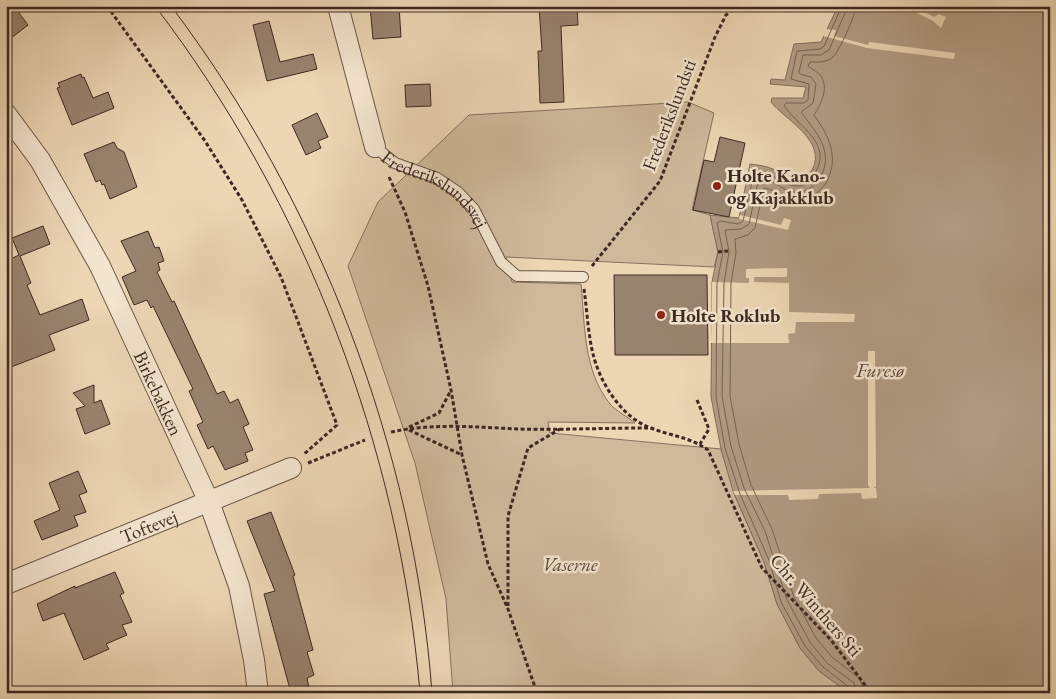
<svg xmlns="http://www.w3.org/2000/svg" width="1056" height="699" viewBox="0 0 1056 699" font-family="'EB Garamond',serif">
<style>
.green{fill:#ceb99b;stroke:#86715e}
.water{fill:#b09b82;stroke:#826d5c}
.pier{fill:#ecd6b4}
.lines{fill:none;stroke-linecap:round;stroke-linejoin:round}
.shore{stroke:#766252;stroke-width:1}
.building{fill:#98836e;stroke:#3d2922}
.service-casing{stroke:#695446;stroke-width:12}
.minor-casing{stroke:#695446;stroke-width:22}
.path{stroke:#3d2922;stroke-width:3;stroke-dasharray:4 2.5;stroke-linecap:butt}
.service{stroke:#f3e4ce;stroke-width:10}
.minor{stroke:#f3e4ce;stroke-width:20}
.tram{stroke:#3d2922;stroke-width:1}
.poi-dot{fill:#8f2418;stroke:#f3e4ce;stroke-width:2}
.labels{text-anchor:middle;dominant-baseline:central;stroke-width:5;stroke-linejoin:round;paint-order:stroke}
.street-label{font-size:19px;fill:#3d2922;stroke:#f3e4ce}
.poi-label{font-size:19px;font-weight:bold;fill:#3d2922;stroke:#f3e4ce;text-anchor:start}
.park-label{font-size:19px;font-style:italic;fill:#5a463a;stroke:#f3e4ce}
.water-label{font-size:20px;font-style:italic;fill:#604b3f;stroke:#f3e4ce}
</style>
<rect width="100%" height="100%" fill="#ecd6b4"/>
<filter id="stains"><feTurbulence type="fractalNoise" baseFrequency=".004" numOctaves="4"/><feColorMatrix values="0 0 0 0 .2 0 0 0 0 .09 0 0 0 0 .02 0 0 0 .5 -.17"/></filter>
<radialGradient id="worn" r=".72"><stop offset=".6" stop-color="#630" stop-opacity="0"/><stop offset="1" stop-color="#630" stop-opacity=".3"/></radialGradient>
<!-- green -->
<path class="green" d="M 688,102 L 714,113 L 692,210 L 710,215 L 718,252 L 714,267 L 506,257 L 512,282 L 581,284 C 585,325 583,370 610,404 C 616,411 628,417 635,423 L 548,422 L 550,433 L 721,449 L 735,496 L 764,562 L 777,604 L 800,648 L 819,671 L 849,693 L 453,693 L 446,599 L 415,463 L 348,266 L 378,202 L 469,115 Z"/>
<!-- water -->
<path class="water" d="M 838,6 L 1050,6 L 1050,693 L 849,693 L 845,690 L 819,671 L 800,648 L 777,604 L 764,562 L 733,491 L 721,449 L 711,397 L 712,282 L 718,252 L 710,215 L 739,218 L 750,164 C 758,165 766,166 773,169 C 781,174 787,181 797,181 C 804,180 808,176 812,170 C 828,141 784,119 771,102 L 772,98 L 803,98 L 806,87 L 770,84 L 771,79 L 785,80 L 794,44 L 821,42 Z"/>
<!-- pier -->
<g class="pier">
<polygon points="902,6 912,6 934,17 939,14 946,17 941,28 933,21"/>
<polygon points="826,29 836,30 834,36 868,45 869,42 955,53 954,59 867,48 823,36"/>
<polygon points="740,215 781,225 784,218 791,220 788,230 739,219"/>
<polygon points="787,268 787,277 754,277 754,282 789,283 789,312 855,314 854,322 796,322 795,333 788,334 789,343 711,343 712,282 749,283 749,278 746,278 746,269"/>
<polygon points="868,351 875,351 876,486 874,488 876,488 877,498 862,499 861,493 819,494 818,499 789,500 788,495 735,495 733,491 870,488 868,485"/>
</g>
<g class="lines">
<!-- shore -->
<g class="shore">
<path d="M 842,6 L 824,46 L 820,49 L 797,51 L 791,79 L 809,84 L 808,100 L 804,103 L 786,103 L 784,105 C 795,125 834,142 815,173 C 811,180 806,186 797,186 C 781,186 771,170 755,170 L 743,221 L 738,224 L 720,221 L 717,223 L 723,252 L 717,283 L 716,397 L 725,448 L 740,494 L 769,560 L 781,602 L 805,646 L 823,667 L 849,687 L 851,693"/>
<path d="M 848,6 L 829,50 L 821,55 L 803,55 L 799,72 L 800,74 L 811,77 L 816,84 L 813,103 L 801,112 C 816,132 835,152 820,178 C 815,185 808,192 798,192 C 782,193 774,178 759,177 L 749,224 L 741,229 L 725,230 L 729,252 L 724,283 L 722,396 L 731,446 L 744,488 L 765,531 L 787,600 L 810,642 L 827,663 L 854,683 L 857,693"/>
<path d="M 856,6 C 856,15 839,51 833,57 C 826,63 819,62 810,62 L 808,66 C 811,69 817,71 821,76 C 829,89 821,104 814,115 C 829,136 840,158 826,183 C 820,192 811,198 800,200 C 785,201 777,190 764,188 L 755,228 L 748,235 L 735,239 L 736,253 L 731,283 L 730,396 L 739,444 L 751,485 L 772,529 L 794,597 L 816,638 L 832,657 L 860,679 L 865,693"/>
</g>
</g>
<!-- building -->
<g class="building">
<polygon points="6,6 14,6 28,25 6,42"/>
<polygon points="370,6 399,6 401,37 373,39"/>
<polygon points="539,6 577,6 578,25 561,26 564,102 540,103 538,51 542,51"/>
<polygon points="269,21 280,62 313,54 317,69 267,81 253,25"/>
<polygon points="81,74 82,78 84,77 93,98 108,92 114,108 72,125 57,88 60,87 58,83"/>
<polygon points="430,84 431,106 406,107 405,85"/>
<polygon points="317,113 328,137 318,141 321,148 306,155 292,125"/>
<polygon points="720,137 745,143 729,217 693,210 704,160 714,162"/>
<polygon points="114,142 117,148 124,152 137,187 110,199 104,184 102,185 100,180 96,182 84,154"/>
<polygon points="43,226 50,244 20,256 31,283 27,285 40,315 82,299 89,320 49,335 55,350 6,369 6,261 19,255 12,238"/>
<polygon points="148,231 155,248 159,247 164,261 158,263 160,270 157,272 172,302 174,301 217,394 224,391 230,403 238,399 249,424 243,427 253,450 245,453 248,461 225,470 213,446 208,449 197,425 203,422 189,391 193,389 153,306 151,308 147,300 134,305 122,277 136,271 121,241"/>
<polygon points="614,275 707,275 708,355 615,355"/>
<polygon points="94,385 94,403 101,400 110,424 85,434 76,409 85,406 73,393"/>
<polygon points="78,471 87,492 79,495 86,512 74,516 78,526 42,540 34,521 60,510 49,483"/>
<polygon points="271,512 295,575 293,576 313,650 307,652 314,675 307,678 310,693 291,693 264,594 275,591 247,521"/>
<polygon points="115,572 124,593 120,595 132,622 122,625 127,635 106,644 109,649 84,660 64,613 43,621 37,604 75,586 75,588"/>
</g>
<g class="lines">
<defs>
<g id="service">
<path id="s1" d="M 375,147 L 395,163 L 437,178 L 458,192 L 474,209 L 501,262 L 517,276 L 583,277"/>
</g>
<g id="minor">
<polyline points="338,6 375,147"/>
<path id="s2" d="M 6,114 L 40,160 L 100,266 L 209,502 L 239,586 L 254,660 L 258,693"/>
<path id="s3" d="M 6,584 L 291,468"/>
</g>
</defs>
<!-- service casing -->
<use href="#service" class="service-casing"/>
<!-- minor casing -->
<use href="#minor" class="minor-casing"/>
<!-- path -->
<g class="path">
<polyline points="107,6 205,141 242,200 281,277 337,425 303,455"/>
<polyline points="389,177 405,212 428,286 451,390 462,455 488,564 508,609 537,693"/>
<polyline points="718,252 728,251"/>
<polyline points="592,266 660,181 715,37 726,15 737,6"/>
<path d="M 584,289 C 587,310 588,334 593,354 C 600,383 622,418 651,428 C 671,436 690,437 708,450 L 762,568 L 831,640 L 871,693"/>
<polyline points="697,400 709,429 700,444"/>
<polyline points="409,427 439,413 451,390"/>
<polyline points="409,430 462,455"/>
<path d="M 391,432 C 432,423 476,427 518,429 C 561,430 605,428 648,428"/>
<polyline points="308,463 365,440"/>
<polyline points="508,606 508,516 528,448 560,429"/>
</g>
<!-- service -->
<use href="#service" class="service"/>
<!-- minor -->
<use href="#minor" class="minor"/>
<!-- tram -->
<g class="tram">
<path d="M 155,6 C 305,202 399,447 420,693"/>
<path d="M 171,6 C 319,202 414,448 432,693"/>
</g>
</g>
<!-- markers -->
<g class="poi-dot">
<circle cx="717" cy="186" r="5"/>
<circle cx="661" cy="315" r="5"/>
</g>
<g class="labels">
<!-- street labels -->
<g class="street-label">
<text transform="translate(669 115) rotate(-69)">Frederikslundsti</text>
<text stroke="none"><textPath href="#s1" startOffset="75">Frederikslundsvej</textPath></text>
<text stroke="none"><textPath href="#s2" startOffset="319">Birkebakken</textPath></text>
<text stroke="none"><textPath href="#s3" startOffset="154">Toftevej</textPath></text>
<text transform="translate(816 605) rotate(49)">Chr. Winthers Sti</text>
</g>
<!-- poi labels -->
<g class="poi-label">
<text x="727" y="175">Holte Kano-<tspan x="727" dy="22">og Kajakklub</tspan></text>
<text x="671" y="315">Holte Roklub</text>
</g>
<!-- park labels -->
<g class="park-label">
<text x="570" y="564">Vaserne</text>
</g>
<!-- water labels -->
<g class="water-label">
<text x="880" y="370">Furesø</text>
</g>
</g>
<!-- margin -->
<rect width="1056" height="699" fill="none" stroke="#ecd6b4" stroke-width="25"/>
<rect x="8" y="8" width="1041" height="684" fill="none" stroke="#3d2922" stroke-width="2.5"/>
<rect x="12" y="12" width="1031" height="674" fill="none" stroke="#3d2922"/>
<rect width="100%" height="100%" filter="url(#stains)"/>
<rect width="100%" height="100%" fill="url(#worn)"/>
</svg>
